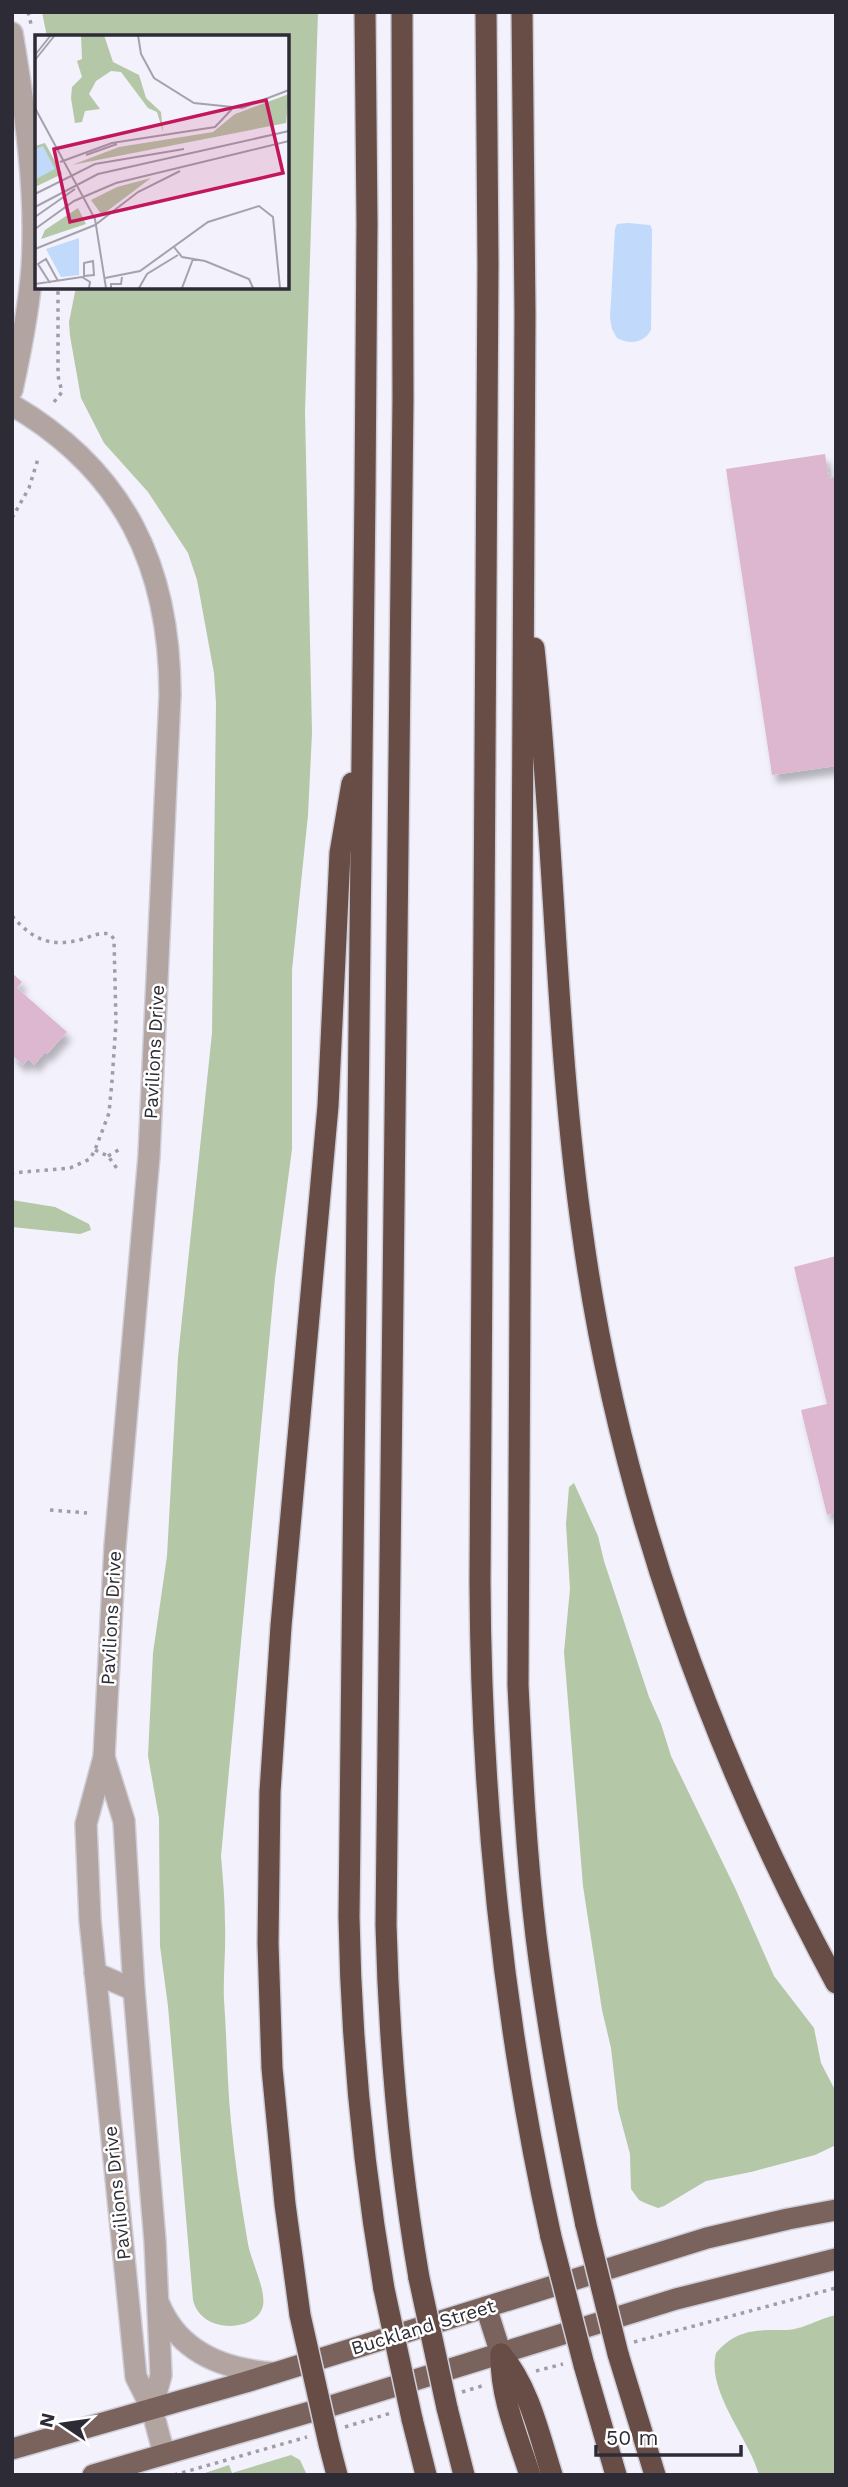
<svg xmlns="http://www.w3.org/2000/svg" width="848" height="2487" viewBox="0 0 848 2487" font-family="'Work Sans',sans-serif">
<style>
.green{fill:#b4c7a7}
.water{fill:#c1d9fb}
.building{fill:#ddb7cf;filter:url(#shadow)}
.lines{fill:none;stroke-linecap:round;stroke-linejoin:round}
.minor-casing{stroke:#cfcdd8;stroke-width:24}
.major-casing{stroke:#cfcdd8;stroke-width:24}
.highway-casing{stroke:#cfcdd8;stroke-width:24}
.path{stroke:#9f9da7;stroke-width:3.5;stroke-dasharray:3.5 5;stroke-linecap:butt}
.minor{stroke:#b2a4a0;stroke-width:21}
.major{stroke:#7b635d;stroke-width:21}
.highway{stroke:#674d45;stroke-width:21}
.highway-bridge-casing{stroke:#cfcdd8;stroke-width:24;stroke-linecap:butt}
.highway-bridge{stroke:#674d45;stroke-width:21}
.labels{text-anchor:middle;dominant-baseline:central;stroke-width:5;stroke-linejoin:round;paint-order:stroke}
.street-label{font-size:19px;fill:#2d2b35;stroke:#fff}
.inset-road{fill:none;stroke:#a4a2ac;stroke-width:2}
.view{fill:#c2185b;fill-opacity:0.15;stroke:#c2185b;stroke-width:3.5}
.inset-edge{fill:none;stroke:#2d2b35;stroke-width:3.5}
</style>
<defs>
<filter id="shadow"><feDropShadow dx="4.5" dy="8" stdDeviation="3.5" flood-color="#0004"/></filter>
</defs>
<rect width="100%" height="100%" fill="#f3f1fc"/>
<!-- green -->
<g class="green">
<path d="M 42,12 L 318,12 L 305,412 L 312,733 L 308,815 L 292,970 L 292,1149 L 275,1278 L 221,1856 C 223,1879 225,1902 225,1925 C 226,1950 223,1975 224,2000 C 227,2040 227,2082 231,2122 C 235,2163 241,2204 248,2244 C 251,2261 266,2289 263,2306 C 257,2332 201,2335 193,2300 L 168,2006 L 160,1946 L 159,1818 L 148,1756 L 153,1653 L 167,1556 L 178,1357 L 212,1033 L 216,703 L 214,673 L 197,580 L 188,553 L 148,492 L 104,443 L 81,398 L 70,336 L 69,322 L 76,287 L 287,287 L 287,37 L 47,37 Z"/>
<polygon points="12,1200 55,1207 89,1224 91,1230 80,1234 12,1227"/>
<polygon points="574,1483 598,1536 604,1561 649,1697 661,1724 671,1756 736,1890 774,1976 814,2028 821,2063 836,2092 836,2145 815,2155 751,2172 706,2181 664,2206 658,2208 645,2203 639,2200 631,2189 630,2154 618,2109 611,2048 602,2010 583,1886 564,1652 570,1589 566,1524 569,1487"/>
<path d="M 836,2315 L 836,2475 L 759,2475 C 749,2438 706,2391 716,2353 C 737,2328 759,2330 787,2330 C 801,2330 821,2318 836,2315 Z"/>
<polygon points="291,2455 300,2460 307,2475 199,2475 229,2465 232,2473"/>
</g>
<!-- water -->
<path class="water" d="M 628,223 L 650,225 L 652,229 L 651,330 C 644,343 630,345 617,338 L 612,329 L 610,318 L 615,229 L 617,224 Z"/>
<!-- building -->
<g class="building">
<polygon points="825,454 829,478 836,477 836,766 772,775 726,469"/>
<polygon points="12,973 22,982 17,988 67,1032 47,1054 45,1052 34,1065 28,1059 23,1065 12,1055"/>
<polygon points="836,1256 836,1513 827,1515 801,1410 827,1404 794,1267"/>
</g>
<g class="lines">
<defs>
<g id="minor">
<path d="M 12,33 C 25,110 37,189 32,268 C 29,309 21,349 12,390"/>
<path d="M 12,405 C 125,471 170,567 170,695 L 149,1156 L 115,1546 L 104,1757 L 86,1824 L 90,1920 L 136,2377 L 152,2409 L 164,2454"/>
<polyline points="104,1757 124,1821 134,1990 155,2241 161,2375 152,2409"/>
<polyline points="95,1973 134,1990"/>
<path d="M 159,2304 C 179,2353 225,2370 275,2373"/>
</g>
<g id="major">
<polyline points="486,2307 501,2354"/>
<polyline points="12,2449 246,2382 707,2238 788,2219 836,2210"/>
<polyline points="93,2475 334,2405 676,2299 836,2259"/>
</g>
<g id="highway">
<path d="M 365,12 L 367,224 L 365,493 L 349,1917 C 351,2041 363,2166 384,2289"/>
<path d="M 402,12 L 403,399 L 386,1925 C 389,2044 399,2161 419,2278"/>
<path d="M 486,12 L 488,264 L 480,1582 C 481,1803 503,2021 551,2237"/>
<path d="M 522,12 L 525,313 L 518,1685 C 522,1769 526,1853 536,1936 C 548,2033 566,2130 586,2225"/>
<path d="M 534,648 C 555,844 555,1042 583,1237 C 619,1498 711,1751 836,1983"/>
<polyline points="300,2315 285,2204 272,2068 268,1943 270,1792 281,1626 328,1106 340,853 352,783"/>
<path d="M 501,2354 C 529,2387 539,2434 552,2475"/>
<path d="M 501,2354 C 500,2396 517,2435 530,2475"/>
<polyline points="618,2354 655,2475"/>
<polyline points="584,2365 616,2475"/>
<polyline points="447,2408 464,2475"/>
<polyline points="412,2419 426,2475"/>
<polyline points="329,2444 337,2475"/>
</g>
</defs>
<!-- minor casing -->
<use href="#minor" class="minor-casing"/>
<!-- major casing -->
<use href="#major" class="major-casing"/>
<!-- highway casing -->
<use href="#highway" class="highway-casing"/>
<!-- path -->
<g class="path">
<polyline points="28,12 31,24"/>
<polyline points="54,402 62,392 58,376 58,287"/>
<polyline points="12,518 29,488 38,459"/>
<path d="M 12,916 C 33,940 51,948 83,939 C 92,936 100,932 110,934 L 114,939 L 116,1023 L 112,1081 L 109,1113 L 95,1150 L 90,1159 L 70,1168 L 12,1173"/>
<polyline points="95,1150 108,1156 118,1170"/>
<polyline points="108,1156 120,1149"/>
<polyline points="50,1510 87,1513"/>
<polyline points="634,2342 836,2288"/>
<polyline points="536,2371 563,2364"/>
<polyline points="462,2392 485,2385"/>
<polyline points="345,2427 391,2413"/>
<polyline points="174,2475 307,2437"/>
</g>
<!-- minor -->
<use href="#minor" class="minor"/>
<!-- major -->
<use href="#major" class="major"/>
<!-- highway -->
<use href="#highway" class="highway"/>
<defs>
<g id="highway-bridge">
<polyline points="586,2225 618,2354"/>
<polyline points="551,2237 584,2365"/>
<polyline points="419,2278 447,2408"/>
<polyline points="384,2289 412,2419"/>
<polyline points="300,2315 329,2444"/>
</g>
</defs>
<!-- highway-bridge casing -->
<use href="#highway-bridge" class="highway-bridge-casing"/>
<!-- highway-bridge -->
<use href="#highway-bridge" class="highway-bridge"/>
</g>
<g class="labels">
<!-- street labels -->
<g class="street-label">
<text transform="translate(154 1052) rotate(-87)">Pavilions Drive</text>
<text transform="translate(111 1618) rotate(-87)">Pavilions Drive</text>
<text transform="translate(117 2193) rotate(-96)">Pavilions Drive</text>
<text transform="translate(423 2327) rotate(-17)">Buckland Street</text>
</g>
</g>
<!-- overview -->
<g transform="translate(35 35)">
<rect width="254" height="254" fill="#f3f1fc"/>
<path d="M 46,0 L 69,0 L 78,27 L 104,40 L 111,63 L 126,77 L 128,97 L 122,77 L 113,73 L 86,37 L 76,36 L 61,46 L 54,59 L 65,74 L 50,76 L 47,87 L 40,88 L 36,63 L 37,52 L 47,42 L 42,26 L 47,24 ZM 254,59 L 251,88 L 37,130 L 84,112 L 178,97 L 200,79 ZM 10,108 L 27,139 L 0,152 L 0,111 ZM 116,143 L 67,180 L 56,165 L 82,152 ZM 43,173 L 51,189 L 6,204 L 10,195 Z" fill="#b4c7a7"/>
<path d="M 8,111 L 20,134 L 1,144 L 0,114 ZM 44,203 L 44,240 L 26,242 L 11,214 Z" fill="#c1d9fb"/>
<path class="inset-road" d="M 103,0 L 106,19 L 119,43 L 159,68 L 207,73 L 254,55M 0,20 L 16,0M 0,25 L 20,0M 0,73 L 60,184 L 71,253M 51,120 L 82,109M 25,127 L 77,108 L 180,92 L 197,74M 0,159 L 60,129 L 149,114M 0,172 L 63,139 L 254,96M 0,182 L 40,154M 0,194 L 39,166 L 81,148 L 254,106M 139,212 L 147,222 L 170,226 L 214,244 L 218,253M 0,214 L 60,190 L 103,157 L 145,136M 49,242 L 49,228 L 58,226 L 59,240 L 49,241M 70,243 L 105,236 L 173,187 L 224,171 L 238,182 L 245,253M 15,248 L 3,229 L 11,224 L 23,246M 0,249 L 47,242 L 55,247 L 54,253M 76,253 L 76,249 L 86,249 L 87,242M 104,253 L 112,239 L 143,220M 147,253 L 158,224"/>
<path class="view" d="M 231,65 L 248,138 L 35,187 L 19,114 Z"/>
<rect width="254" height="254" class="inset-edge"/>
</g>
<!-- border -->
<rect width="848" height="2487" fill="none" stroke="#2d2b35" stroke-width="28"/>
<!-- north arrow -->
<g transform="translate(63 2424) rotate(283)" stroke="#ffffff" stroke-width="5" paint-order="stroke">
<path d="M0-5L12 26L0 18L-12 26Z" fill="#2d2b35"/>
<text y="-10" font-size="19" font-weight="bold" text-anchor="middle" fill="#2d2b35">N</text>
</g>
<!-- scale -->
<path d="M596 2445v10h145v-10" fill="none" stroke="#2d2b35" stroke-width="3.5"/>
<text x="606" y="2445" font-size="21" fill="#2d2b35" stroke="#ffffff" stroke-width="5" paint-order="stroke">50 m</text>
</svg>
